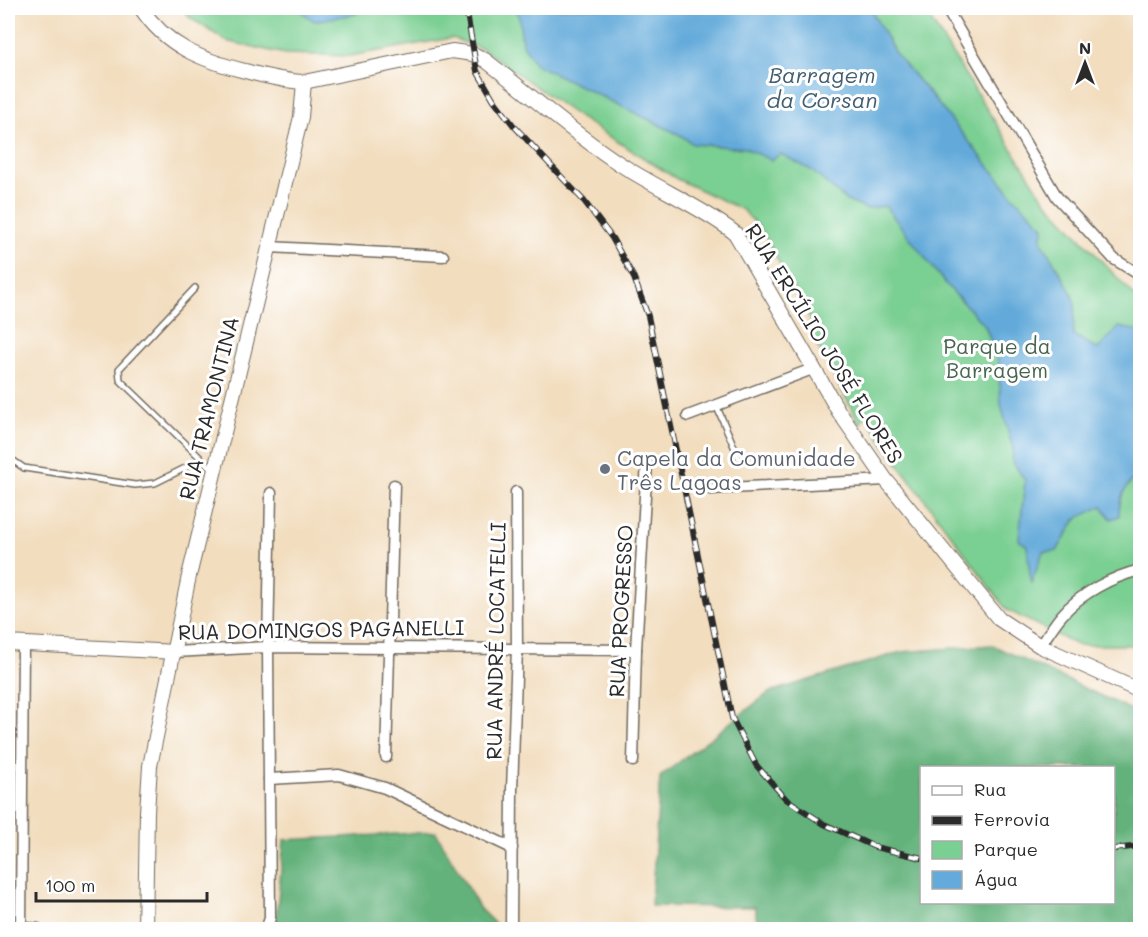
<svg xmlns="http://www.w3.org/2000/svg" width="1148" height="937" viewBox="0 0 1148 937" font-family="Mali,sans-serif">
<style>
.green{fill:#7acf92;stroke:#527d5e;stroke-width:1.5}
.forest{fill:#63b27c;stroke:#476e54;stroke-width:1.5;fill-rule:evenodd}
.water{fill:#64aada;stroke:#486a82;stroke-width:1.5}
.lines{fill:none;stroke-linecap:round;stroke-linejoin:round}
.service-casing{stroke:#71695e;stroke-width:8}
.minor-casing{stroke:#71695e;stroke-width:13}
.tertiary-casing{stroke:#71695e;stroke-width:16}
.service{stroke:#fff;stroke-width:5}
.minor{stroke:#fff;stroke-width:10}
.tertiary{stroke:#fff;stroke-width:14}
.rail-casing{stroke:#2b2b2b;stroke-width:6}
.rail{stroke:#fff;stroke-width:4;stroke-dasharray:11;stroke-linecap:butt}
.worship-dot{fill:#6b7280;stroke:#fff;stroke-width:2}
.labels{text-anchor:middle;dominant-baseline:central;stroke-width:6;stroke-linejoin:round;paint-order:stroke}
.street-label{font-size:21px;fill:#2b2b2b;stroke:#fff}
.park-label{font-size:21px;fill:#47644f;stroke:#fff}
.worship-label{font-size:21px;fill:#5b616d;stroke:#fff;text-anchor:start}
.water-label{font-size:22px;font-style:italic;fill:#425e71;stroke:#fff}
</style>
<rect width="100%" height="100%" fill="#fff"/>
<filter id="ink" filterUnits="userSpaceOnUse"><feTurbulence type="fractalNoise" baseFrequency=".0167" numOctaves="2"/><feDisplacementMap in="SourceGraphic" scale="12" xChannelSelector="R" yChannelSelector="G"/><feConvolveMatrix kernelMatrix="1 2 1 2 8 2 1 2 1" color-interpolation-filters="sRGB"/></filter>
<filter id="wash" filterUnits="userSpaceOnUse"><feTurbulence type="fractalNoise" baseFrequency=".008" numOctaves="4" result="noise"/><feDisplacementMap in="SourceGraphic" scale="24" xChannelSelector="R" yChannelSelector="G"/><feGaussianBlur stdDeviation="1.35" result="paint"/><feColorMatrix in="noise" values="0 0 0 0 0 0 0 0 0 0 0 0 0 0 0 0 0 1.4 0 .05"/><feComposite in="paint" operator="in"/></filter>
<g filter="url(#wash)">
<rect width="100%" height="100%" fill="#f2ddbe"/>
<!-- green -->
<polygon class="green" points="183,8 923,8 1044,199 1140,302 1140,645 1077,645 1007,610 884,445 866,415 860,424 806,325 812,323 762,231 743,210 677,179 580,118 483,49 452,38 350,56 285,54 226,41 189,17"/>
<!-- forest -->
<g class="forest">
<path d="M 992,645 L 1140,714 L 1140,929 L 758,930 L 755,907 L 651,906 L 660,777 L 770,692 L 901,652 ZM 922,768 L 1114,768 L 1114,902 L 922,902 Z"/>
<polygon points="436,832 480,909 500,929 275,929 284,840"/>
</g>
<!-- water -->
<g class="water">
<polygon points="297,8 354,8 356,14 314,21"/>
<path d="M 513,8 L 870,8 L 895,53 L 935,100 L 1013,196 L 1044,227 L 1041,240 L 1071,292 L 1075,305 L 1073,335 L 1098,349 L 1119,327 L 1140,331 L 1140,471 C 1126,487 1119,494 1119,516 L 1111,519 L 1102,506 L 1076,519 L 1057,551 L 1043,552 L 1031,584 L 1027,546 L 1019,540 L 1025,480 L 1012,461 L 1013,449 L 1001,405 L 998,361 L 985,326 L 944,282 L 885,206 L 866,209 L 847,201 L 811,170 L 781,154 L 771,160 L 745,148 L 693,144 L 680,135 L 535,64 L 522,43 L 519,15 Z"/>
</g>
</g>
<g filter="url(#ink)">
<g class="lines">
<defs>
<g id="service">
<polyline points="195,288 119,369 120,380 213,470"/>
<polyline points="716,405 739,458"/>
<polyline points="8,457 24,468 135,485 155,483 201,460"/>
</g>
<g id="minor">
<polyline points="946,8 1057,197 1114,259 1140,275"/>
<polyline points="269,247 443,256"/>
<polyline points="688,416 815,368"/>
<polyline points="710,489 886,480"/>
<path d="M 1040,646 C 1047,636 1054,624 1062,615 C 1081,593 1112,577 1140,570"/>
<polyline points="175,652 268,647 636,650"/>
<polyline points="386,757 394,485"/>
<polyline points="633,761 636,650 647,462"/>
<polyline points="269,779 339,775 385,788 512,848"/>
<polyline points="21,930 23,643"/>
<polyline points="266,930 270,918 268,647 271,493"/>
<polyline points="515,930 511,927 512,790 517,649 516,492"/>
</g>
<g id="tertiary">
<path d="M 141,8 C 166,46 201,60 245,71 C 265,76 283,81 304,82 L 452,51 L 473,54 L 485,60 C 531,95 572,133 620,164 C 658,189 698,205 735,233 L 839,412 L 886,480 L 999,619 L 1040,646 L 1140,691"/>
<polyline points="8,643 175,652"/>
<polyline points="8,929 37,930"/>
<polyline points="145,930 147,812 150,766 189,576 301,117 304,82"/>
</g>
</defs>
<!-- service casing -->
<use href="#service" class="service-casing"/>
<!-- minor casing -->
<use href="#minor" class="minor-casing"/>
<!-- tertiary casing -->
<use href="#tertiary" class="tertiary-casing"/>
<!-- service -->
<use href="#service" class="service"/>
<!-- minor -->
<use href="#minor" class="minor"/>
<!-- tertiary -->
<use href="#tertiary" class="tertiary"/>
<defs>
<g id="rail">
<polyline points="466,8 477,71 494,100 514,126 584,201 612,238 634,278 648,316 732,718 756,765 786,799 824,824 875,847 922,858"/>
<polyline points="1114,849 1140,846"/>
</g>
</defs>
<!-- rail casing -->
<use href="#rail" class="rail-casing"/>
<!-- rail -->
<use href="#rail" class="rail"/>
</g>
</g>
<!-- markers -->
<circle class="worship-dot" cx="605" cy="469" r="6"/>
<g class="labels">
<!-- street labels -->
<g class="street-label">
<text transform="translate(825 343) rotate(58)">RUA ERCÍLIO JOSÉ FLORES</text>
<text transform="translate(208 408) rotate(-76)">RUA TRAMONTINA</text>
<text transform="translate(620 611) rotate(-87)">RUA PROGRESSO</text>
<text transform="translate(321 629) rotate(-1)">RUA DOMINGOS PAGANELLI</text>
<text transform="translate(495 641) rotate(-89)">RUA ANDRÉ LOCATELLI</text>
</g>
<!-- park labels -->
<g class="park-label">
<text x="997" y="345">Parque da<tspan x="997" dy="24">Barragem</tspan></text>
</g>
<!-- worship labels -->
<g class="worship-label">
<text x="617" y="457">Capela da Comunidade<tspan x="617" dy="24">Três Lagoas</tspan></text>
</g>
<!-- water labels -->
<g class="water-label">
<text x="822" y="74">Barragem<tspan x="822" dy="25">da Corsan</tspan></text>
</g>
</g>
<!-- margin -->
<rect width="1148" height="937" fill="none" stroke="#fff" stroke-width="30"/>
<!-- legend -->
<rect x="920" y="766" width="195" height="138" fill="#ffffff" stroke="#aaaaaa" stroke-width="1.5"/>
<rect x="932" y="786" width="30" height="9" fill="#ffffff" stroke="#aaaaaa" stroke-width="1.5"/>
<text x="974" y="796" font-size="18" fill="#2b2b2b">Rua</text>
<rect x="932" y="816" width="30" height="9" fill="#2b2b2b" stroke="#aaaaaa" stroke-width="1.5"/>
<text x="974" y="826" font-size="18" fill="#2b2b2b">Ferrovia</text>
<rect x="932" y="841" width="30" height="18" fill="#7acf92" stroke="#aaaaaa" stroke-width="1.5"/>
<text x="974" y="856" font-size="18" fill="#2b2b2b">Parque</text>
<rect x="932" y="871" width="30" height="18" fill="#64aada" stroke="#aaaaaa" stroke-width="1.5"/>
<text x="974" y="886" font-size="18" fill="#2b2b2b">Água</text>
<!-- north arrow -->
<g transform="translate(1085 63)" stroke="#ffffff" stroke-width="4.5" paint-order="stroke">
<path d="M0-4.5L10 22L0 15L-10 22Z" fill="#2b2b2b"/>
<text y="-9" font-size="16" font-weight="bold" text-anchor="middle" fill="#2b2b2b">N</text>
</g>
<!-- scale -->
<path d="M36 892v9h171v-9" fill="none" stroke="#2b2b2b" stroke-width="3"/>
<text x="45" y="892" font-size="18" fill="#2b2b2b" stroke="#ffffff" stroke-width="4.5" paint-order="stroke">100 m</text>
</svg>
